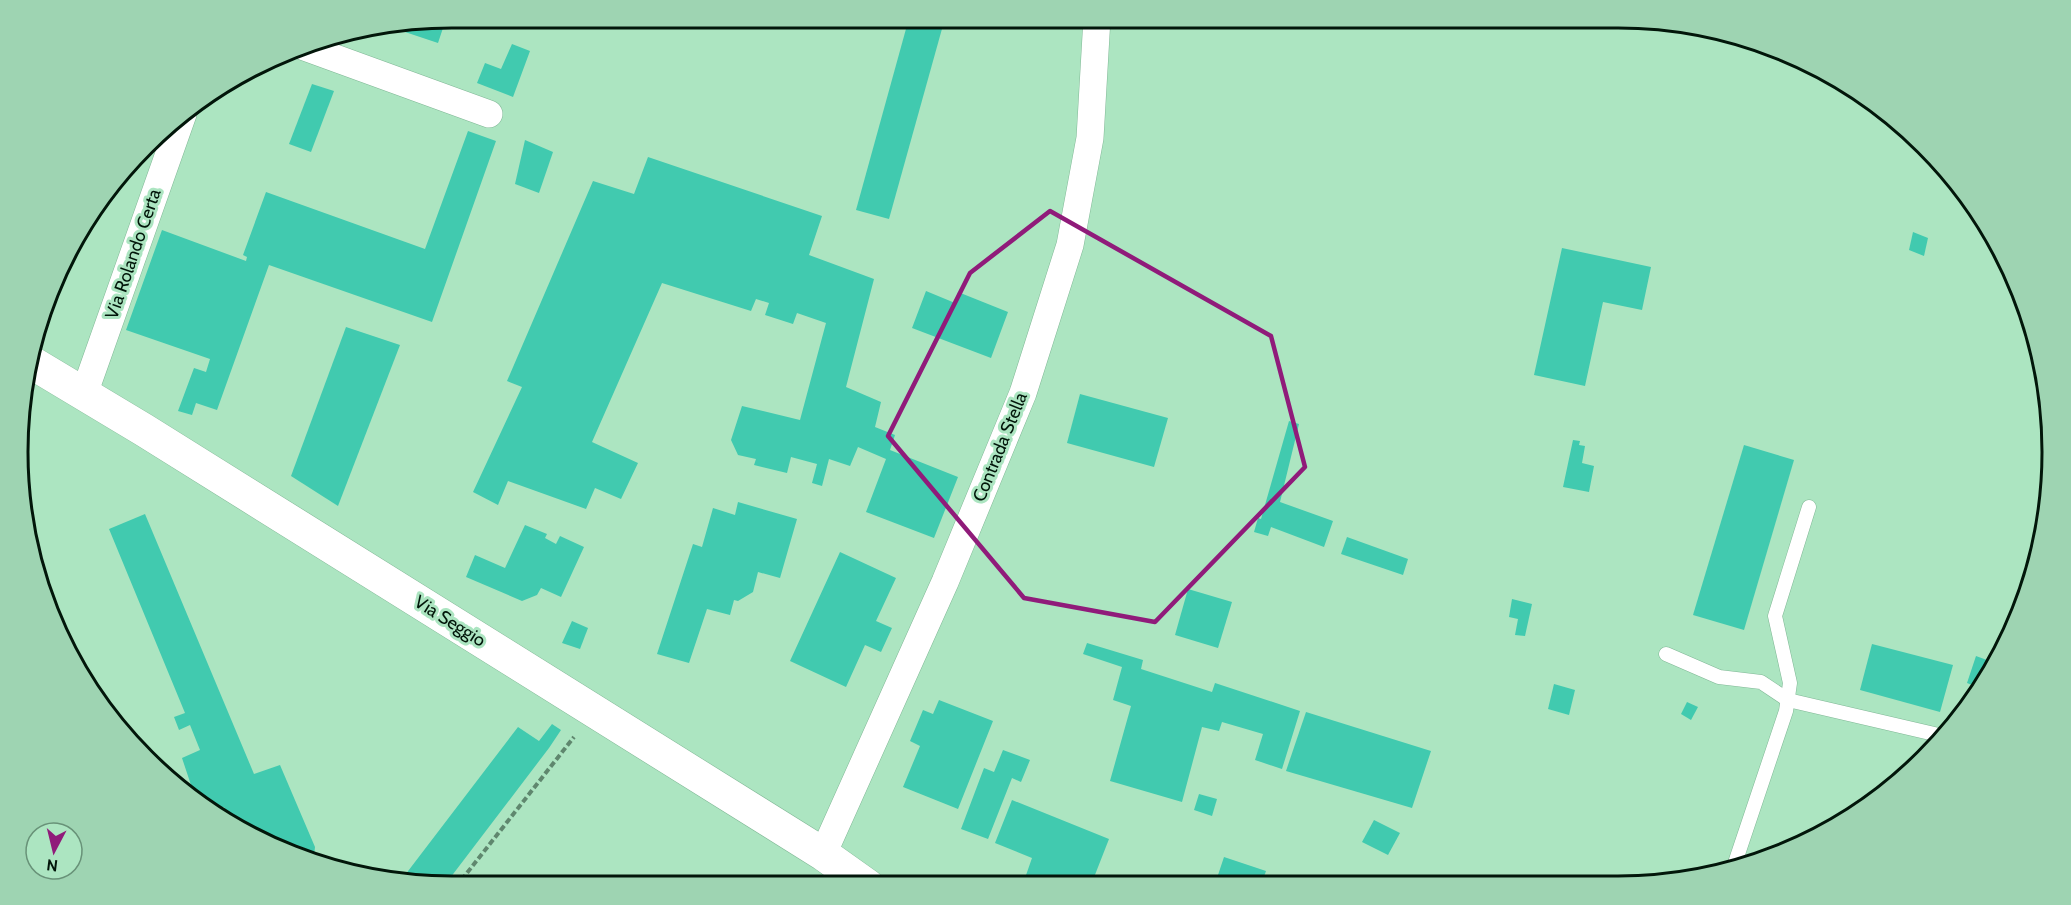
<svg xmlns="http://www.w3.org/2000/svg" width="2071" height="905" viewBox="0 0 2071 905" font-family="Cabin,sans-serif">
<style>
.building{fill:#41caaf}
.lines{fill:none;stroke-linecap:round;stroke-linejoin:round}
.lane-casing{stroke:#80b896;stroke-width:15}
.street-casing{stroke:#80b896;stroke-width:28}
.secondary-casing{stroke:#80b896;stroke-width:34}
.path{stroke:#5f876e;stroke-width:4;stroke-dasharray:6 3;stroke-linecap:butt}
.lane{stroke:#fff;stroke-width:14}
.street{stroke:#fff;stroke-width:27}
.secondary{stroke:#fff;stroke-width:33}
.marked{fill:none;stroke:#901b7a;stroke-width:4.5;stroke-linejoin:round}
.labels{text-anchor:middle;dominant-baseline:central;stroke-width:6;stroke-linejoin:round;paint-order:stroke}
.street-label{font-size:18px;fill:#02160a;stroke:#ace5c1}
.rim{fill:none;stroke:#02160a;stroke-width:3}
</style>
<rect width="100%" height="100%" fill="#ace5c1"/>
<!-- building -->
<g class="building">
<polygon points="909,18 945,18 889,219 856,210"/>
<polygon points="446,19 438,43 393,28"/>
<polygon points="512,44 530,51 513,97 477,83 485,63 501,69"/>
<polygon points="312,84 334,91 311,152 289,144"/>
<polygon points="468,131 496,141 432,322 269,265 217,410 196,403 192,415 178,411 194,368 206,372 210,359 126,330 162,230 246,261 247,257 243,255 266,192 425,249"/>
<polygon points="525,140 553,152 539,193 515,184"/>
<polygon points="648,157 822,216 809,255 874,279 846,387 881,402 875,427 895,435 890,450 958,477 934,538 866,512 886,459 858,447 850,466 829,459 822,486 812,483 817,464 791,457 787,473 754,465 756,459 738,455 731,440 742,406 800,420 826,323 797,313 793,324 765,315 769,303 756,299 751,311 662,283 592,442 638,463 621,499 595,488 586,509 508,481 498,505 473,492 522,387 507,381 593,181 634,194"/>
<polygon points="1913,232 1928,238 1924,256 1909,250"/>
<polygon points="1562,248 1651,267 1642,310 1603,302 1585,386 1534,375"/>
<polygon points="926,291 955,303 958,292 1008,312 991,358 912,328"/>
<polygon points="346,327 400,345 338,506 291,476"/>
<polygon points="1080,394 1168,418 1154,467 1067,443"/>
<polygon points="1289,421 1299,424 1280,502 1333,521 1324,547 1271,527 1268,536 1254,532 1258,518 1261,519"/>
<polygon points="1573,440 1580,441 1579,445 1585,446 1582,463 1594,466 1589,492 1563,487"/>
<polygon points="1744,445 1794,460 1744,630 1693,615"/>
<polygon points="738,502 797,519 780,578 758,572 753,592 738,601 734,600 730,615 707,609 689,663 657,654 693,544 702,547 713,508 735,515"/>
<polygon points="145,514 254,774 280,765 315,847 313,864 236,829 224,807 210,811 196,800 182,758 200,750 190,725 179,730 174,717 185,713 109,529"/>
<polygon points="525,525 547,534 545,538 556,544 560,536 584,547 561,597 541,588 537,595 522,601 466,577 475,555 505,568"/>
<polygon points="1347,537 1408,559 1403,575 1341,554"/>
<polygon points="840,552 896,578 876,621 892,628 881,652 865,645 846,687 790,661"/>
<polygon points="1188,589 1232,602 1218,648 1175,635"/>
<polygon points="1512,599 1532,604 1525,636 1515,635 1518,619 1509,617"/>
<polygon points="572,621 588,628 580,649 562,643"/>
<polygon points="1087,643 1143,660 1141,669 1212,692 1215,683 1300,711 1282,769 1255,760 1263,734 1222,722 1219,731 1202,727 1182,802 1110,781 1131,706 1113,700 1122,667 1083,654"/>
<polygon points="1872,644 1953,665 1940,712 1860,690"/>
<polygon points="1976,656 1995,663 1982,689 1967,683"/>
<polygon points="1554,684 1575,690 1569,715 1548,709"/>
<polygon points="939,700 993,721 958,809 903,787 920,746 910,741 923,710 933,714"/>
<polygon points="1687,702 1698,707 1691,720 1681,714"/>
<polygon points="1306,712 1431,751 1412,808 1286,771"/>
<polygon points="552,724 561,730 549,748 444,886 402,879 518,727 539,741"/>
<polygon points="1003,750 1030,760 1021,782 1012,778 988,839 961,829 984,768 994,772"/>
<polygon points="1199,794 1217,799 1212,816 1194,810"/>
<polygon points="1012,800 1109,839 1091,885 1043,885 1025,878 1032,858 995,843"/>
<polygon points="1374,820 1400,833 1388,855 1362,842"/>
<polygon points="1224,857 1266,871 1261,885 1226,885 1216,881"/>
</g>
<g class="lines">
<defs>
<g id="lane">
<polyline points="1666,654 1719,677 1761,682 1788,700 1943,736"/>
<polyline points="1734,866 1786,711 1790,683 1775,616 1809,507"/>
</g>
<g id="street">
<polyline points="302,46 489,114"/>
<polyline points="84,394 183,114"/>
<polyline points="823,854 945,582 1023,393 1070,245 1090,138 1097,18"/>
</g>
<polyline id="secondary" points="29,361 144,430 823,854 868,886"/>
</defs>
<!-- lane casing -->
<use href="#lane" class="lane-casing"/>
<!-- street casing -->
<use href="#street" class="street-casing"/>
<!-- secondary casing -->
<use href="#secondary" class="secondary-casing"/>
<!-- path -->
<polyline class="path" points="456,887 574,737"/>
<!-- lane -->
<use href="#lane" class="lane"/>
<!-- street -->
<use href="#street" class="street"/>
<!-- secondary -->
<use href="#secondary" class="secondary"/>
</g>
<!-- marked area -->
<path class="marked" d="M 1050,211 L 1271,336 L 1305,467 L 1155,622 L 1024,598 L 888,436 L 970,273 Z"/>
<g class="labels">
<!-- street labels -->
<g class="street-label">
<text transform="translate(133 254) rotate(-71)">Via Rolando Certa</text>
<text transform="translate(1000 447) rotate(-68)">Contrada Stella</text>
<text transform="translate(450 621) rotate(32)">Via Seggio</text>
</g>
</g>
<!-- crop -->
<path d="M0 0H2071V905H0ZM452 28H1618A424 424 0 0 1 2042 452V452A424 424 0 0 1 1618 876H452A424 424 0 0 1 28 452V452A424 424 0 0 1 452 28Z" fill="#9ed4b2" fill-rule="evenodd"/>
<path class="rim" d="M452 28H1618A424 424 0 0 1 2042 452V452A424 424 0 0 1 1618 876H452A424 424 0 0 1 28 452V452A424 424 0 0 1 452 28Z"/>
<!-- north arrow -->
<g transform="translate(54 851) rotate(187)"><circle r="28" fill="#ace5c1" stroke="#689278" stroke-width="1.5"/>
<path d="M0-4.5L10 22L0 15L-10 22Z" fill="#901b7a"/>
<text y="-9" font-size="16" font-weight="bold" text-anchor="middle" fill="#02160a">N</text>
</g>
</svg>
